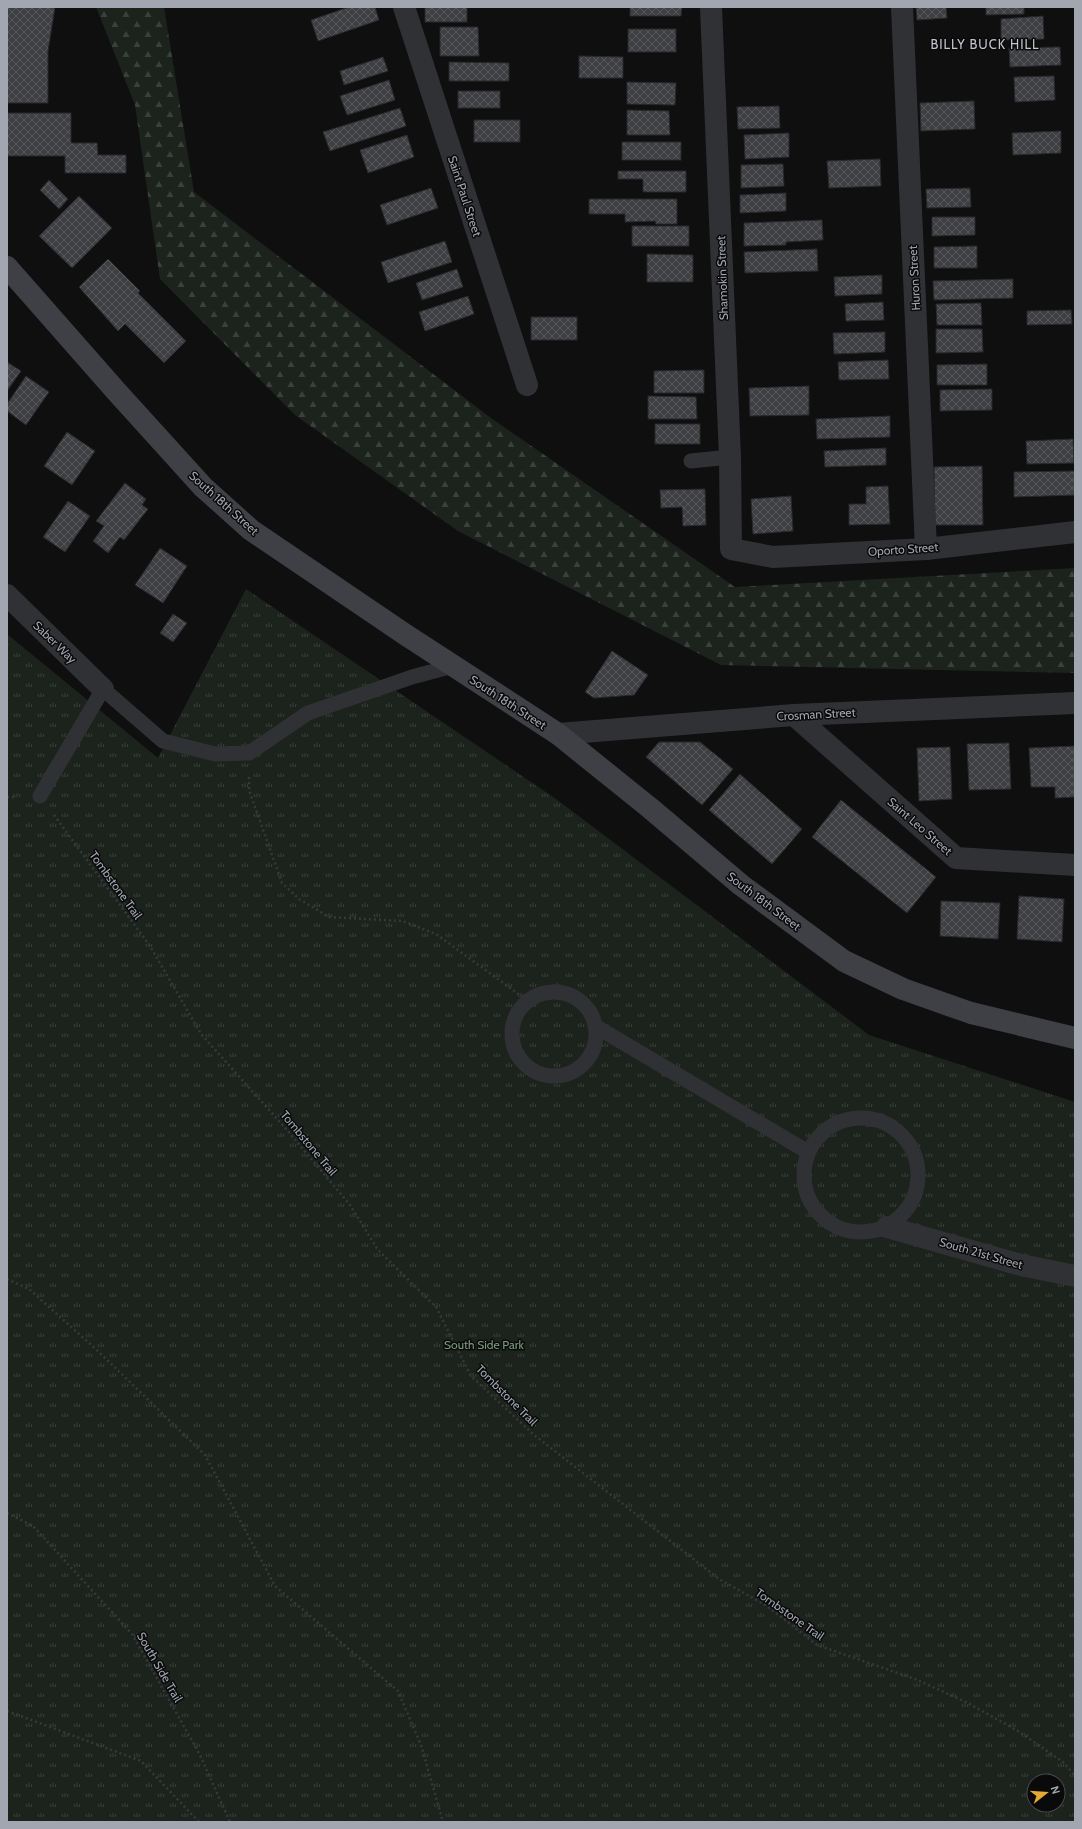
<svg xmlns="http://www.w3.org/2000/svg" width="1082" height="1829" viewBox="0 0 1082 1829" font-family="Cabin,sans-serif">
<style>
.forest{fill:url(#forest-firs)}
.park{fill:url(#park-tufts);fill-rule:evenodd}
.building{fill:url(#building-cross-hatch);stroke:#29292c}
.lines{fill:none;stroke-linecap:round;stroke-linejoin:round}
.path{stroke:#37383c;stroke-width:2.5;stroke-dasharray:2 3;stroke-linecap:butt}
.service{stroke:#303135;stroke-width:15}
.minor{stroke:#303135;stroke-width:22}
.secondary{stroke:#3f4045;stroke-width:22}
.labels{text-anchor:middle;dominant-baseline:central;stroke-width:3;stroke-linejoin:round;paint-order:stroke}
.street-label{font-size:12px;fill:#a1a6b0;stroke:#0a0a0b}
.park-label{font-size:12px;fill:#799b7b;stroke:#0a0a0b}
.neighbourhood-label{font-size:13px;letter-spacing:1px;fill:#c2c5cd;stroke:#0a0a0b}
</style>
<defs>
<pattern id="forest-firs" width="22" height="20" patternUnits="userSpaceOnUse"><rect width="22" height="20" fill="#1c231d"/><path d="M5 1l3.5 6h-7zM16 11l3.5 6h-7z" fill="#3a403b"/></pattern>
<pattern id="park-tufts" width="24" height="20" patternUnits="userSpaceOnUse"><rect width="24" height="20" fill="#1c231d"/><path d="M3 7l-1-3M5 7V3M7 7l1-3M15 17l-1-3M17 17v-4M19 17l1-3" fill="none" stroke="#3a403b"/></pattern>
<pattern id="building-cross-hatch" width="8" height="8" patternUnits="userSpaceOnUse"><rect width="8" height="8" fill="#3e3f43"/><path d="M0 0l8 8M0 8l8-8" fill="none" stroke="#57585c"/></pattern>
</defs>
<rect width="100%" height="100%" fill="#0f0f10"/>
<!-- forest -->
<polygon class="forest" points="96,7 164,7 194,192 491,418 735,587 1075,568 1075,673 721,665 458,531 295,415 160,279 135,105"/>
<!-- park -->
<path class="park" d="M 246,589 L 556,799 L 869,1035 L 1075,1102 L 1075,1822 L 7,1822 L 7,634 L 158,758 ZM 1034,1781 L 1058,1781 L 1058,1805 L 1034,1805 Z"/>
<!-- building -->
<g class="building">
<polygon points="7,7 55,7 48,51 48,103 7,103"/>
<polygon points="349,7 375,7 379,20 318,41 311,20"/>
<rect x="425" y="7" width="42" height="15"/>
<polygon points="630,7 682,7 681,16 630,16"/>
<polygon points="916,7 946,7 947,18 917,20"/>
<polygon points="986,7 1024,7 1024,14 986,15"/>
<polygon points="1043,16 1044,39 1001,40 1001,19"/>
<polygon points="440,27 478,27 479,56 440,56"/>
<rect x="628" y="29" width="48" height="23"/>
<polygon points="1060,47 1061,65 1010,67 1009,48"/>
<polygon points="579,56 623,57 623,78 579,78"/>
<polygon points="383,57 388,71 344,85 340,71"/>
<polygon points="449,62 509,63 509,81 449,81"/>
<polygon points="1054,76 1055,100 1015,102 1014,77"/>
<polygon points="389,80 395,100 347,115 340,96"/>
<polygon points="627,82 676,83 675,105 627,104"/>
<rect x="458" y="91" width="42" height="17"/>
<polygon points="974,101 975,129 921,131 920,103"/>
<polygon points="779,106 780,128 738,129 737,107"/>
<polygon points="400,108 406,126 330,151 323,132"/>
<polygon points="627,110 669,111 670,135 627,135"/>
<polygon points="7,113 71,113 71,143 97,143 98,155 126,155 126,173 65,173 65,156 7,156"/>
<rect x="474" y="120" width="46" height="22"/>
<polygon points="1061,131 1061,153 1013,155 1012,133"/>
<polygon points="789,133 789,157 745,159 744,135"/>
<polygon points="407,135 414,157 368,173 360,150"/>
<rect x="622" y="142" width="59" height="18"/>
<polygon points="880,159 881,186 829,188 827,161"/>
<polygon points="783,164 784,186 741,188 741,165"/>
<polygon points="618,171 686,171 686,192 643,192 643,179 618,179"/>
<polygon points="49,180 68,199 59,209 40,190"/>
<polygon points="431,188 438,208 387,225 380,205"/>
<polygon points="970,188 971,207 927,208 926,189"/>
<polygon points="786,193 786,211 740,213 740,195"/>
<polygon points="79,196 112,228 72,268 39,236"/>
<polygon points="589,199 677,199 677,224 656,224 655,221 625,222 625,214 589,214"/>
<polygon points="932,217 975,217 975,235 932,236"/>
<polygon points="822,220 823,240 786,242 786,245 744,246 744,223"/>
<rect x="632" y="226" width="57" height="20"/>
<polygon points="445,241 452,262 388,283 381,262"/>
<polygon points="977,246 977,268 934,268 934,247"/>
<polygon points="817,249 818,271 745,273 744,252"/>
<polygon points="647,254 693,255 693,282 647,282"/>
<polygon points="108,259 140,291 138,293 186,341 164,363 125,324 118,331 79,287"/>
<polygon points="457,269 463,287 422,300 416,283"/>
<polygon points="882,275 882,294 835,296 834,277"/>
<polygon points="1013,279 1013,298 934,300 933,281"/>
<polygon points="468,296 474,314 425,331 419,312"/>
<polygon points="883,302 884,320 846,321 845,304"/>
<polygon points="981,303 982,325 937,325 936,304"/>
<polygon points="1071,310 1072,324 1027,325 1027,311"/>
<rect x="531" y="317" width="46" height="23"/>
<polygon points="936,329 982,329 983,352 936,353"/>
<polygon points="885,332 885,352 834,354 833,333"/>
<polygon points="888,360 889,379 839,380 838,362"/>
<polygon points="7,362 21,371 7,391"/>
<polygon points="987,364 987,385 937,385 937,365"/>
<polygon points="704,370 704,393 654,393 654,371"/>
<polygon points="26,376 49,392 26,425 7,411 7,404"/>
<polygon points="809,386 809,415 750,416 749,388"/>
<polygon points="992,389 992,410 940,411 940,390"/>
<polygon points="648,396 696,397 697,419 648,419"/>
<polygon points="890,416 890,437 817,439 816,419"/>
<rect x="655" y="424" width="45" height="20"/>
<polygon points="67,432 95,451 72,485 44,466"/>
<polygon points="1073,439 1074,463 1027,464 1026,441"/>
<polygon points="886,448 886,465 825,467 824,451"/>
<polygon points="982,466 983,525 935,525 934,467"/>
<polygon points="1075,471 1075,495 1014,497 1014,472"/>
<polygon points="125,483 146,499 142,505 148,509 124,540 120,537 108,553 93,541 104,526 96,521"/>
<polygon points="888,486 890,524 849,525 849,504 866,504 866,487"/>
<polygon points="705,489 706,525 683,526 682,507 661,508 660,490"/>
<polygon points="791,496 793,531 753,534 751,499"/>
<polygon points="68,501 90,516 65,552 43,537"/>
<polygon points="160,548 187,566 163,603 135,585"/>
<polygon points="173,614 187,623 173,642 160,633"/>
<polygon points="612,651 648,675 634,695 594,698 585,692"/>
<polygon points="659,742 700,742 733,769 702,805 646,757"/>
<polygon points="1009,743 1011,789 969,790 967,744"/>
<polygon points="1075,746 1075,797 1055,798 1055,787 1031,787 1029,748"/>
<polygon points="950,747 952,799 919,801 917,748"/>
<polygon points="740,774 802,829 772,864 709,810"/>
<polygon points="841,800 936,877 907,913 812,837"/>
<polygon points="1019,896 1064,899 1062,942 1017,939"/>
<polygon points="941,901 1000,903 998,939 940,936"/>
</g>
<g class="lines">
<!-- path -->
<g class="path">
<polyline points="249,777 249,790 282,883 299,899 329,917 402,921 436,934 528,1001"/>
<polyline points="7,797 17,797"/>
<polyline points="54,815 150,946 201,1034 287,1130 350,1205 378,1250 436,1307 471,1376 533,1434 719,1579 767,1606 817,1645 915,1679 966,1702 1018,1731 1063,1762 1075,1776"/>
<polyline points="7,1279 29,1289 99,1352 205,1455 275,1586 398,1691 421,1745 443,1822"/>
<polyline points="7,1513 33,1526 132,1634 200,1755 230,1822"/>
<polyline points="7,1711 141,1761 199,1822"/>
<polyline points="1074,1822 1075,1820"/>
</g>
<!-- service -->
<g class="service">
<polyline points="691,461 730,457"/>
<polyline points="40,796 103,689 163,741 215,754 249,753 308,713 412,677 453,666"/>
<circle cx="554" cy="1034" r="42"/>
<polyline points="595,1026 808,1152"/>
<circle cx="861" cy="1175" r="57"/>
</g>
<!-- minor -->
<g class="minor">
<polyline points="404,7 527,385"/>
<polyline points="711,7 730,457 731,549 773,557 926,549 1075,532"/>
<polyline points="902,7 926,549"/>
<polyline points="7,595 103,689"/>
<polyline points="794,715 956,858 1075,865"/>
<polyline points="558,734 794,715 1075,703"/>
<polyline points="887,1227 1021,1265 1075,1276"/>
</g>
<!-- secondary -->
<polyline class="secondary" points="7,267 116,391 203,487 251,530 406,635 558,734 650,808 741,885 844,961 903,989 971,1013 1075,1038"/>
</g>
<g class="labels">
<!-- street labels -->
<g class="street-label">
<text transform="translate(465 196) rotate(72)">Saint Paul Street</text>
<text transform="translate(722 278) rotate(-92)">Shamokin Street</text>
<text transform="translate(914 278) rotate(-93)">Huron Street</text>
<text transform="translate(224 503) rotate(42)">South 18th Street</text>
<text transform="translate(903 549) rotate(-4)">Oporto Street</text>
<text transform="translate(55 642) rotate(44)">Saber Way</text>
<text transform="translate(508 702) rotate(33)">South 18th Street</text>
<text transform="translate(816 714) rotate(-3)">Crosman Street</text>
<text transform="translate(920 826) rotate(41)">Saint Leo Street</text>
<text transform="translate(116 885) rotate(54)">Tombstone Trail</text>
<text transform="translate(764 901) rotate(37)">South 18th Street</text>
<text transform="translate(309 1143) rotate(50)">Tombstone Trail</text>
<text transform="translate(981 1253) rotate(16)">South 21st Street</text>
<text transform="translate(507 1395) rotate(45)">Tombstone Trail</text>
<text transform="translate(790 1614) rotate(35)">Tombstone Trail</text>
<text transform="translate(160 1667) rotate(60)">South Side Trail</text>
</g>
<!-- park labels -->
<g class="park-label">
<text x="484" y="1344">South Side Park</text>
</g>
<!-- neighbourhood labels -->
<g class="neighbourhood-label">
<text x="985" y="44">BILLY BUCK HILL</text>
</g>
</g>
<!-- border -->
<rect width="1082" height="1829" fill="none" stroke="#a1a6b0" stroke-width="16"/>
<!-- north arrow -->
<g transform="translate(1046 1793) rotate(73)"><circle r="19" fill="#0a0a0b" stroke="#46484d"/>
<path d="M0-3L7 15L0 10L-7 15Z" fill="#e5a833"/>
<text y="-6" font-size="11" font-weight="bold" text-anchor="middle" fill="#a1a6b0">N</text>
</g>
</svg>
